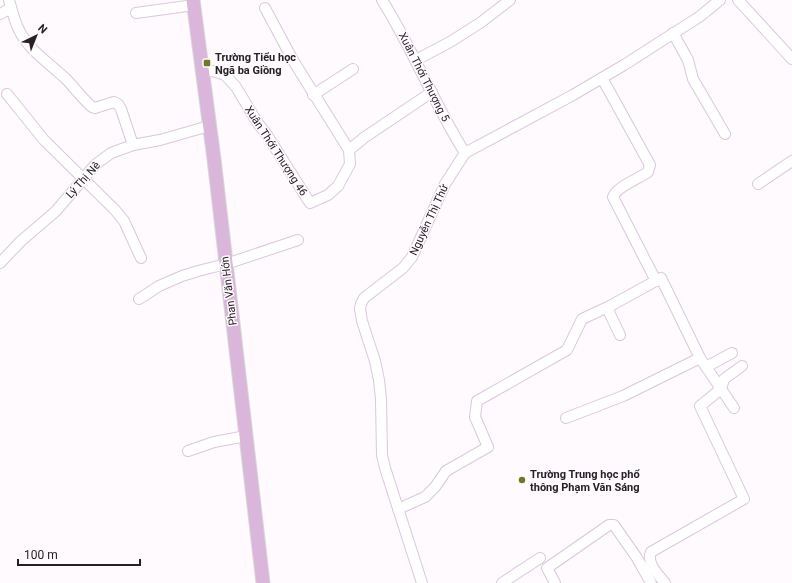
<svg xmlns="http://www.w3.org/2000/svg" width="792" height="583" viewBox="0 0 792 583" font-family="Roboto,sans-serif">
<style>
.lines{fill:none;stroke-linecap:round;stroke-linejoin:round}
.minor-casing{stroke:#dbc8da;stroke-width:12}
.major-casing{stroke:#d8d7d8;stroke-width:15}
.minor{stroke:#fff;stroke-width:10}
.major{stroke:#dab6db;stroke-width:13}
.poi-dot{fill:#707a26;stroke:#fefafd;stroke-width:1.5}
.labels{text-anchor:middle;dominant-baseline:central;stroke-width:3;stroke-linejoin:round;paint-order:stroke}
.poi-label{font-size:11px;font-weight:bold;fill:#272127;stroke:#fefafd;text-anchor:start}
.street-label{font-size:11px;fill:#272127;stroke:#fefafd}
</style>
<rect width="100%" height="100%" fill="#fefafd"/>
<g class="lines">
<defs>
<g id="minor">
<path d="M 9,0 C 12,10 14,20 19,30 C 29,51 52,65 68,81 C 76,90 83,99 92,107 L 95,108 L 114,102 L 118,104 L 121,109 L 133,145"/>
<path d="M 382,0 C 413,49 434,104 465,153"/>
<polyline points="738,0 792,59"/>
<polyline points="265,8 294,62 349,150"/>
<polyline points="136,13 194,5"/>
<polyline points="0,14 11,8"/>
<polyline points="673,33 688,60 693,79 725,134"/>
<polyline points="416,60 450,42 480,23 510,0"/>
<polyline points="202,72 213,71 225,75 236,87 257,122 267,135 310,203 328,195 338,186 350,164 349,150 365,137 432,92"/>
<path d="M 602,78 L 650,165 L 648,172 C 640,178 616,187 613,197 L 656,281"/>
<polyline points="7,94 44,140 115,210 124,221 141,258"/>
<polyline points="313,95 353,69"/>
<polyline points="758,184 792,161"/>
<polyline points="0,263 21,241 56,211 95,165 111,153 133,145 160,140 209,126"/>
<polyline points="139,299 159,286 182,276 198,271 226,264 298,240"/>
<polyline points="700,358 734,408"/>
<polyline points="706,367 732,353"/>
<polyline points="566,418 623,396 700,358 661,278 610,306 609,312 620,335"/>
<polyline points="188,451 214,442 246,436"/>
<polyline points="398,509 425,497 435,487 446,471 488,447 475,417 477,401 567,350 582,319 610,306"/>
<polyline points="422,583 385,468 382,455 381,399 379,380 375,361 362,321 360,309 361,304 364,298 403,268 412,257 445,184 465,153 573,95 624,65 699,17 720,0"/>
<polyline points="502,583 540,558"/>
<polyline points="555,583 547,568 609,525 614,525 637,558 651,583"/>
<path d="M 665,583 C 658,574 646,563 651,552 L 744,499 L 700,406 L 721,389 L 724,379 L 742,366"/>
</g>
<polyline id="major" points="193,0 214,159 263,583"/>
</defs>
<!-- minor casing -->
<use href="#minor" class="minor-casing"/>
<!-- major casing -->
<use href="#major" class="major-casing"/>
<!-- minor -->
<use href="#minor" class="minor"/>
<!-- major -->
<use href="#major" class="major"/>
</g>
<!-- markers -->
<g class="poi-dot">
<rect x="203" y="59" width="8" height="8" rx="2"/>
<circle cx="522" cy="480" r="4"/>
</g>
<g class="labels">
<!-- poi labels -->
<g class="poi-label">
<text x="215" y="57">Trường Tiểu học<tspan x="215" dy="13">Ngã ba Giồng</tspan></text>
<text x="530" y="474">Trường Trung học phổ<tspan x="530" dy="13">thông Phạm Văn Sáng</tspan></text>
</g>
<!-- street labels -->
<g class="street-label">
<text transform="translate(424 77) rotate(63)">Xuân Thới Thượng 5</text>
<text transform="translate(276 151) rotate(57)">Xuân Thới Thượng 46</text>
<text transform="translate(83 180) rotate(-48)">Lý Thị Nê</text>
<text transform="translate(429 220) rotate(-65)">Nguyễn Thị Thử</text>
<text transform="translate(229 291) rotate(-97)">Phan Văn Hớn</text>
</g>
</g>
<!-- north arrow -->
<g transform="translate(36 36) rotate(43)" stroke="#fefafd" stroke-width="3" paint-order="stroke">
<path d="M0-3L7 15L0 10L-7 15Z" fill="#272127"/>
<text y="-6" font-size="11" font-weight="bold" text-anchor="middle" fill="#272127">N</text>
</g>
<!-- scale -->
<path d="M18 559v6h122v-6" fill="none" stroke="#272127" stroke-width="2"/>
<text x="24" y="559" font-size="12" fill="#272127" stroke="#fefafd" stroke-width="3" paint-order="stroke">100 m</text>
</svg>
